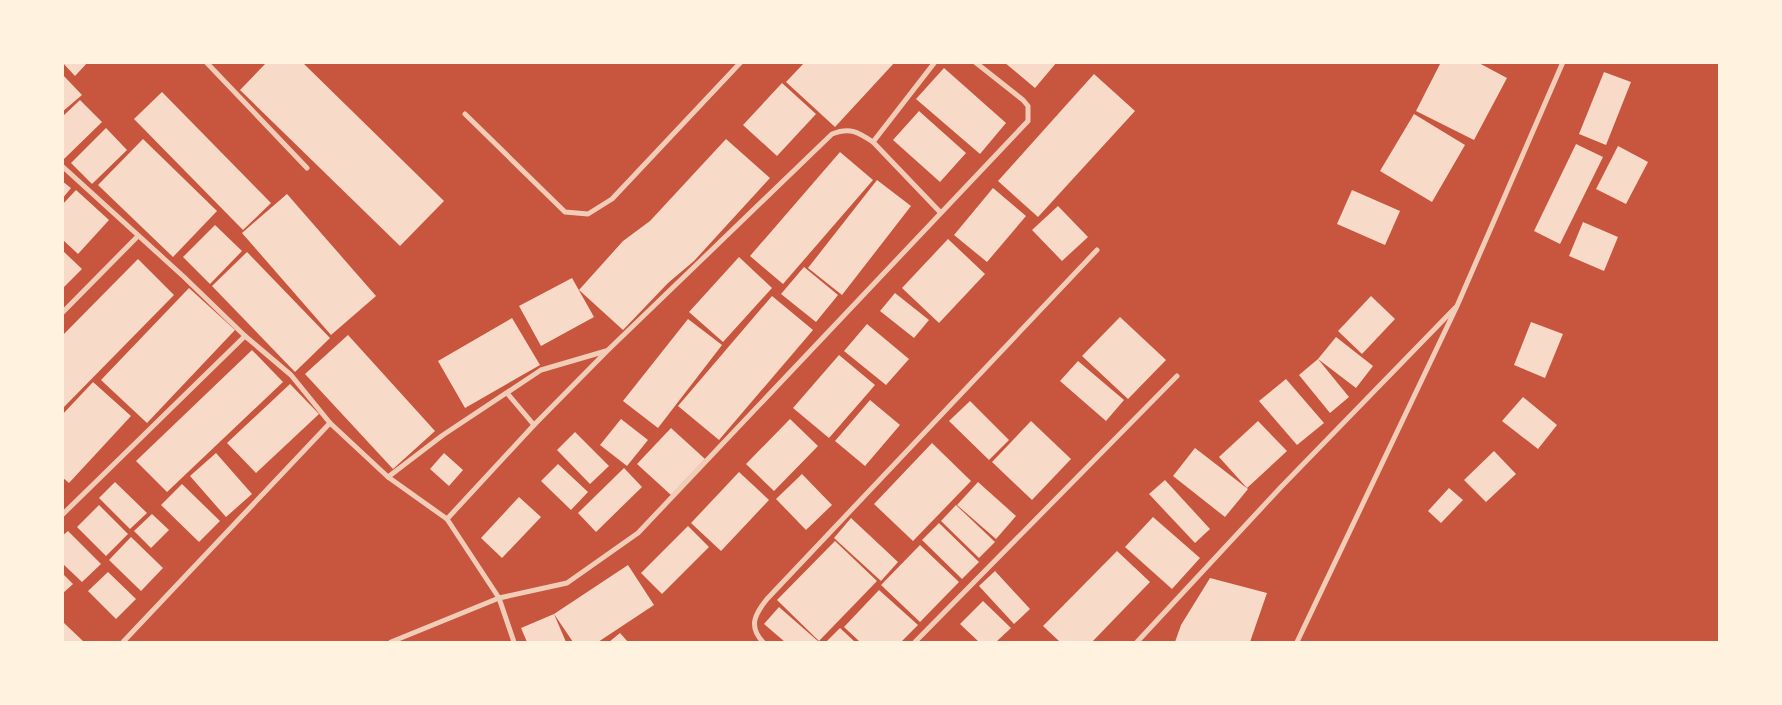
<svg xmlns="http://www.w3.org/2000/svg" width="1782" height="705" viewBox="0 0 1782 705" font-family="Lato,sans-serif">
<style>
.building{fill:#f7dbc8}
.lines{fill:none;stroke-linecap:round;stroke-linejoin:round}
.minor{stroke:#f1ccb7;stroke-width:5}
</style>
<rect width="100%" height="100%" fill="#c8553d"/>
<!-- building -->
<g class="building">
<polygon points="62,62 88,62 75,76"/>
<polygon points="267,62 302,62 444,201 400,246 240,90"/>
<polygon points="805,62 895,62 835,127 786,82"/>
<polygon points="1004,62 1057,62 1035,88"/>
<polygon points="1441,62 1477,62 1507,78 1474,140 1416,111"/>
<polygon points="944,68 1006,123 980,154 916,99"/>
<polygon points="1604,72 1631,82 1606,145 1579,134"/>
<polygon points="62,74 82,95 62,112"/>
<polygon points="1094,74 1135,111 1038,217 998,181"/>
<polygon points="782,83 816,114 777,156 743,125"/>
<polygon points="162,92 271,203 243,230 134,119"/>
<polygon points="80,100 102,122 64,159 62,157 62,117"/>
<polygon points="919,111 966,153 940,182 893,140"/>
<polygon points="1414,114 1465,145 1432,202 1380,171"/>
<polygon points="106,128 127,150 92,184 71,163"/>
<polygon points="143,139 217,211 173,257 98,185"/>
<polygon points="726,139 770,178 694,261 668,283 623,330 579,290 623,241 650,221"/>
<polygon points="1576,144 1603,157 1560,244 1534,231"/>
<polygon points="1618,146 1648,162 1626,204 1596,189"/>
<polygon points="840,152 873,180 783,284 750,256"/>
<polygon points="877,180 911,206 842,295 808,268"/>
<polygon points="62,181 71,188 62,199"/>
<polygon points="993,188 1026,216 987,262 954,235"/>
<polygon points="76,190 109,220 78,254 62,239 62,205"/>
<polygon points="1352,190 1400,211 1385,245 1337,224"/>
<polygon points="287,194 376,296 331,335 242,233"/>
<polygon points="1058,206 1088,237 1062,261 1032,230"/>
<polygon points="1583,222 1618,237 1604,271 1569,256"/>
<polygon points="215,225 242,251 210,284 183,257"/>
<polygon points="948,239 985,274 939,323 902,288"/>
<polygon points="62,250 82,269 62,289"/>
<polygon points="247,252 330,338 295,372 212,286"/>
<polygon points="739,257 772,288 723,342 689,312"/>
<polygon points="138,259 174,295 62,409 62,336"/>
<polygon points="804,267 838,295 816,322 781,294"/>
<polygon points="572,278 594,317 541,346 519,306"/>
<polygon points="189,288 235,330 147,423 101,380"/>
<polygon points="895,293 929,320 914,338 880,311"/>
<polygon points="772,296 813,330 719,440 678,406"/>
<polygon points="1371,296 1395,319 1362,354 1338,331"/>
<polygon points="1120,317 1166,360 1128,399 1082,356"/>
<polygon points="512,318 540,365 465,408 438,361"/>
<polygon points="688,319 722,345 658,428 623,401"/>
<polygon points="1531,322 1563,334 1545,378 1514,365"/>
<polygon points="867,324 909,359 886,385 844,351"/>
<polygon points="348,335 435,431 393,469 305,374"/>
<polygon points="1336,337 1373,366 1356,388 1318,359 1349,397 1330,413 1299,375 1318,359"/>
<polygon points="252,350 283,382 167,492 136,461"/>
<polygon points="839,355 875,385 829,438 793,408"/>
<polygon points="1078,361 1124,400 1106,421 1060,381"/>
<polygon points="1286,379 1324,423 1297,445 1259,401"/>
<polygon points="93,382 131,416 69,483 62,477 62,415"/>
<polygon points="290,384 319,414 256,473 227,443"/>
<polygon points="1523,397 1557,425 1538,449 1502,421"/>
<polygon points="870,400 900,425 865,466 835,441"/>
<polygon points="970,401 1009,440 989,460 949,421"/>
<polygon points="621,419 648,440 627,466 600,445"/>
<polygon points="790,419 818,446 774,491 746,464"/>
<polygon points="1031,421 1071,459 1032,500 992,462"/>
<polygon points="1258,421 1287,451 1247,488 1219,457"/>
<polygon points="671,428 705,459 671,495 637,464"/>
<polygon points="575,432 609,466 590,484 557,450"/>
<polygon points="932,443 971,481 913,541 874,504"/>
<polygon points="1195,448 1248,489 1225,517 1173,476"/>
<polygon points="1494,451 1516,474 1486,502 1464,480"/>
<polygon points="216,453 252,494 226,517 190,476"/>
<polygon points="444,453 463,470 449,486 430,469"/>
<polygon points="558,464 588,492 571,510 541,481"/>
<polygon points="624,468 642,487 596,532 578,513"/>
<polygon points="739,472 769,500 721,551 691,523"/>
<polygon points="802,474 832,505 806,530 776,499"/>
<polygon points="1165,480 1210,529 1195,543 1149,494"/>
<polygon points="115,482 147,513 130,529 99,498"/>
<polygon points="978,482 1016,516 996,539 957,505"/>
<polygon points="182,484 220,521 199,542 161,505"/>
<polygon points="1449,488 1463,500 1441,523 1428,511"/>
<polygon points="519,497 541,517 502,558 481,538"/>
<polygon points="99,505 128,534 106,556 77,527"/>
<polygon points="956,505 995,542 979,558 941,521"/>
<polygon points="152,514 169,530 151,548 134,531"/>
<polygon points="1153,517 1200,558 1172,589 1125,547"/>
<polygon points="851,518 898,562 881,581 834,538"/>
<polygon points="939,523 979,562 962,579 922,540"/>
<polygon points="688,526 709,547 662,594 641,573"/>
<polygon points="68,531 101,564 82,582 62,563 62,536"/>
<polygon points="131,537 163,568 141,591 109,560"/>
<polygon points="835,541 877,581 819,641 777,600"/>
<polygon points="920,545 959,582 920,622 881,585"/>
<polygon points="1117,551 1150,582 1092,642 1060,642 1043,626"/>
<polygon points="628,565 654,605 598,642 573,642 554,614 566,642 527,642 521,628 554,614"/>
<polygon points="995,571 1030,609 1014,624 979,586"/>
<polygon points="108,572 136,599 116,619 88,591"/>
<polygon points="62,573 73,584 62,594"/>
<polygon points="1210,578 1267,593 1250,642 1175,642 1181,625"/>
<polygon points="879,590 918,625 901,642 860,642 844,627"/>
<polygon points="983,601 1011,628 996,642 979,642 960,624"/>
<polygon points="779,607 819,642 785,642 764,624"/>
<polygon points="64,623 84,642 62,642 62,624"/>
<polygon points="840,628 855,642 826,642"/>
<polygon points="620,633 628,642 609,642"/>
</g>
<g class="lines">
<!-- minor -->
<g class="minor">
<polyline points="206,62 307,168"/>
<polyline points="465,114 565,212 588,214 612,199 741,62"/>
<polyline points="873,142 940,212"/>
<polyline points="62,166 184,277 245,336 291,375 330,423 388,477 447,519 499,598 514,642"/>
<polyline points="62,313 138,236"/>
<polyline points="507,393 534,425"/>
<polyline points="388,477 443,435 541,370 606,351"/>
<polyline points="62,515 245,336"/>
<path d="M 447,519 L 534,425 L 607,351 L 832,134 C 850,127 858,132 873,142 L 935,62"/>
<polyline points="123,642 330,423"/>
<polyline points="391,642 499,598 567,583 638,533 1028,121 1028,106 1023,100 975,62"/>
<path d="M 763,642 C 748,626 755,614 767,599 L 1097,250"/>
<polyline points="915,642 1177,376"/>
<polyline points="1137,642 1281,487 1455,308"/>
<polyline points="1297,642 1457,306 1563,62"/>
</g>
</g>
<!-- border -->
<rect width="1782" height="705" fill="none" stroke="#fff3e0" stroke-width="128"/>
</svg>
